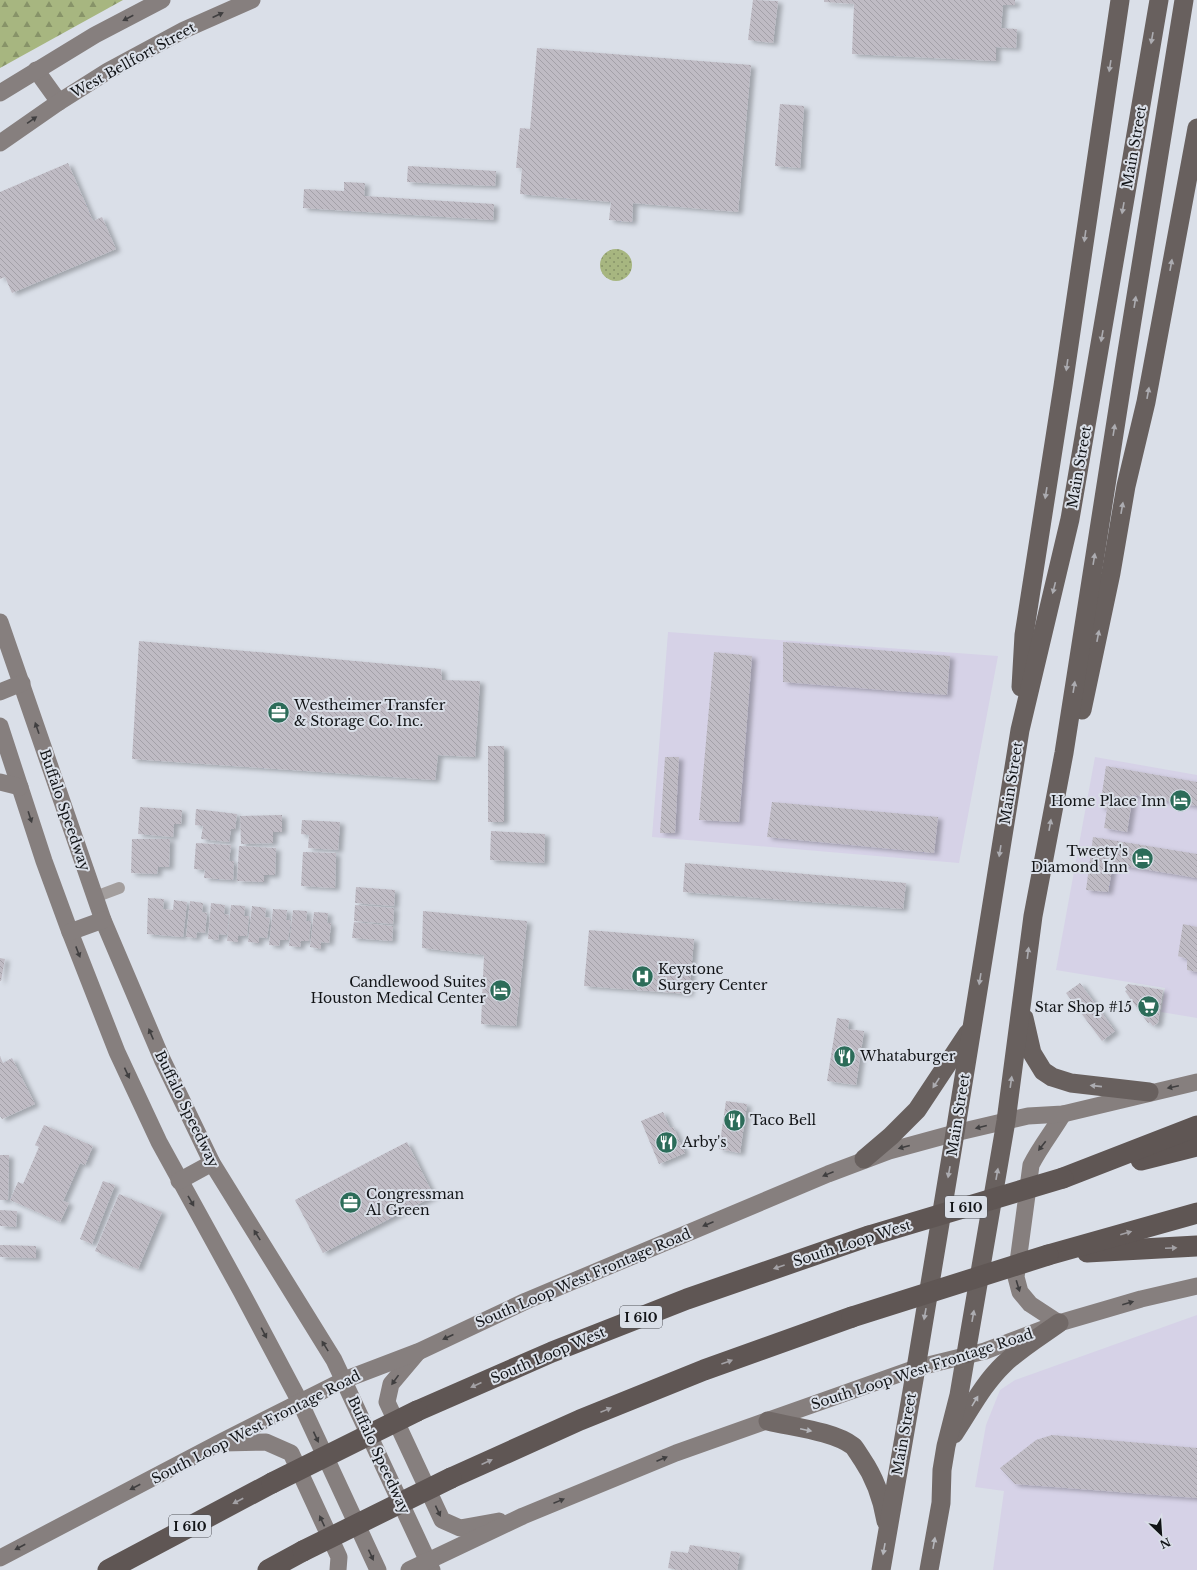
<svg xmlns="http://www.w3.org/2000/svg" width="1197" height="1570" viewBox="0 0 1197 1570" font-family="'Libre Baskerville',serif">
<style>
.commercial{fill:#d6d2e7}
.grass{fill:url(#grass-dots)}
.forest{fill:url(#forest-firs)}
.building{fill:url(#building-back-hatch);filter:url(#shadow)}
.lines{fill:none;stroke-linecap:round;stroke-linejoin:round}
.minor{stroke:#a39e9d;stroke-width:12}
.secondary{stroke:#867f7e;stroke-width:17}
.primary{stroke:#716967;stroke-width:19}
.trunk{stroke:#68605e;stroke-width:19}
.motorway{stroke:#5f5654;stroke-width:21}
.motorway-bridge{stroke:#5f5654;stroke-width:21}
.oneway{fill:#403f40}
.oneway2{fill:#acacb1}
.oneway3{fill:#a3a1a5}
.oneway4{fill:#b5b6bb}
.labels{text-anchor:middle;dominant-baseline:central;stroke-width:4;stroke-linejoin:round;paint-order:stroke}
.shield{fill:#dadfe8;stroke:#4e5156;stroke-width:1}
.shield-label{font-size:13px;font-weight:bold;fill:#121417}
.street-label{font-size:14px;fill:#121417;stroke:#dadfe8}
.poi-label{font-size:14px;fill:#121417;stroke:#dadfe8;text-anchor:start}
</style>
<defs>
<pattern id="grass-dots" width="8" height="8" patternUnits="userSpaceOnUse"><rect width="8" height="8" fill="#a7b680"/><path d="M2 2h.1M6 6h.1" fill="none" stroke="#879368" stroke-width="1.8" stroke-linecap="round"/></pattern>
<pattern id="forest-firs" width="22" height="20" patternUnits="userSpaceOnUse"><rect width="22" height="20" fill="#a7b680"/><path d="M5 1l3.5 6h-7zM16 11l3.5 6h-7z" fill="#879368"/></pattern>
<pattern id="building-back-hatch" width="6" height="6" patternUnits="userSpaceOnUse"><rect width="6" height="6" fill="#bfbbc4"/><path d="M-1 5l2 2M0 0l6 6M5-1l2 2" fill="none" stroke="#a3a0a8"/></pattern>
<filter id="shadow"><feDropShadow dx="4.5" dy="2.5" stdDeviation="2" flood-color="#0004"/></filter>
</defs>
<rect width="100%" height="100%" fill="#dadfe8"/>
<!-- commercial -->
<g class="commercial">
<polygon points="668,632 998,656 959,863 652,837"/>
<polygon points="1095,757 1197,775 1197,1018 1161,1012 1165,988 1056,970"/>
<polygon points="1197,1315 1197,1570 993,1570 1004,1491 975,1487 986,1425 1000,1390 1015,1380"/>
</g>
<!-- grass -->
<circle class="grass" cx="616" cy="265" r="16"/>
<!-- forest -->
<polygon class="forest" points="0,0 123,0 0,68"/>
<!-- building -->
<g class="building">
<polygon points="753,0 778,1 773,43 748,40"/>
<polygon points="824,0 1015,0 1015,5 1003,5 1001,28 1017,29 1016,48 996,47 996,61 852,54 854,4 824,2"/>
<polygon points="537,48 751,65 738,212 633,203 632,222 609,220 611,202 520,194 522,168 516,168 520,128 530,129"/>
<polygon points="780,104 804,106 800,168 775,166"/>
<polygon points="68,163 93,221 102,217 116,249 12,293 5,277 0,279 0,192"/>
<polygon points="408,166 496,171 495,186 407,182"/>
<polygon points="344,182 365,183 364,196 494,204 493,220 303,208 304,189 344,191"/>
<polygon points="139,641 441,669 442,680 480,681 475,757 438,755 435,780 132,759"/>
<polygon points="783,642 950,656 947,695 783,682"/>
<polygon points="714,652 752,656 739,822 699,820"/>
<rect x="488" y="746" width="16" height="76"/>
<polygon points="665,757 679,757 675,833 660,833"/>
<polygon points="1106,766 1197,782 1197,806 1133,795 1127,832 1104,828 1107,809 1100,807"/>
<polygon points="772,802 938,817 934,853 767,837"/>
<polygon points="140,807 182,810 181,824 174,824 173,837 138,834"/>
<polygon points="196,809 237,814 235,829 231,829 229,842 201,839 203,826 195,825"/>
<polygon points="282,815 282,832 273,832 273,843 241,844 240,816"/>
<polygon points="302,820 340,822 338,850 308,848 309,835 301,834"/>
<polygon points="491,831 545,834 544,863 490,860"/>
<polygon points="1093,837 1197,854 1197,878 1113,864 1108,892 1086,890"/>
<polygon points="132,839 170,839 169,867 158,867 157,874 131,873"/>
<polygon points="196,843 231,845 229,861 234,861 233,880 204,878 205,870 194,869"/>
<polygon points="239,846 276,848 275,875 264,875 264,882 237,881"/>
<polygon points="303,852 336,853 335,888 301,886"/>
<polygon points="685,863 906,883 903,909 683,892"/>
<polygon points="356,887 395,890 394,906 355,903"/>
<polygon points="148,898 164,899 163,909 173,910 174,900 187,902 183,937 147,934"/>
<polygon points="190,901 203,903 202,912 207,913 205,933 197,932 196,938 186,937"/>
<polygon points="211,903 225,905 224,914 229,915 227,935 219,934 218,940 208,939"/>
<polygon points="231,905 245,906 244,916 249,916 247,936 238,936 238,942 227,941"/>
<polygon points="355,905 394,908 393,924 354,921"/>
<polygon points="252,906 266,908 265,917 270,918 267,938 259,937 259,943 248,942"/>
<polygon points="273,909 287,910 286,920 291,920 288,940 280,940 279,946 269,945"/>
<polygon points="293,910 307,911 306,921 311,921 309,941 301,941 300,947 289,946"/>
<polygon points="423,911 527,921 516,1026 481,1024 484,955 422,948"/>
<polygon points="314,912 328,913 327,923 331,923 329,943 321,942 321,949 310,947"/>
<polygon points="354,922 393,926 392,941 352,938"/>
<polygon points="1183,924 1197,927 1197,972 1187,970 1187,959 1178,956"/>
<polygon points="589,930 694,939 689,994 584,986"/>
<polygon points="0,958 5,959 1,981 0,981"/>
<polygon points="1080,983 1115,1031 1102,1041 1066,993"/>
<polygon points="1128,984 1163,990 1158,1023 1153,1026 1150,1022 1148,1023 1125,991 1127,990 1125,987"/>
<polygon points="837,1018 849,1020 848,1029 864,1031 856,1085 827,1081"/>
<polygon points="0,1056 3,1063 12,1058 35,1104 2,1119 0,1116"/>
<polygon points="726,1101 747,1104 740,1153 719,1149"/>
<polygon points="663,1112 670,1128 673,1127 685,1153 659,1164 641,1121"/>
<polygon points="44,1125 93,1146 85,1165 80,1163 63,1201 69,1203 60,1222 10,1200 18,1182 23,1184 39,1147 35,1145"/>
<polygon points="407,1142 434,1196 323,1253 295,1200"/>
<polygon points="0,1155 9,1155 8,1200 0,1200"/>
<polygon points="103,1181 115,1185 92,1244 80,1239"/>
<polygon points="119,1194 162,1212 138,1269 95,1251"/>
<polygon points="0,1210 17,1211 16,1227 0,1226"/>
<polygon points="0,1245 36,1246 36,1258 0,1257"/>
<polygon points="1052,1435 1197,1448 1197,1498 1015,1484 1000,1468 1036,1440"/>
<polygon points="690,1545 740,1553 737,1570 678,1570 668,1568 671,1551 688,1553"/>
</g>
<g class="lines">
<!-- minor -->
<polyline class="minor" points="95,897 119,888"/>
<!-- secondary -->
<g class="secondary">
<polyline points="36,70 59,102"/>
<polyline points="0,93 95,35 162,0"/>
<polyline points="0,143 59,102 108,71 184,30 252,0"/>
<polyline points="0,622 103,920 162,1059 212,1163 334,1360 432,1570"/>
<polyline points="0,692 22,683"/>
<polyline points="0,726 44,861 70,932 117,1052 159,1142 241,1291 300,1402 378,1570"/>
<polyline points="0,782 20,787"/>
<polyline points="70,932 103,920"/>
<polyline points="179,1181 212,1163"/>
<path d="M 1059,1323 L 1030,1304 L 1020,1292 L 1016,1277 L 1031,1165 C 1040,1147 1053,1131 1063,1114"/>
<polyline points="418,1352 391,1384 387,1402 442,1520 460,1528 499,1521"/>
<polyline points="223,1443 266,1442 291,1453 339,1557 338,1570"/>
<polyline points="0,1558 219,1443 344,1380 420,1351 526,1301 828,1174 889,1151 955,1133 1028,1116 1063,1114 1197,1082"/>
<polyline points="409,1570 523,1516 676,1453 916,1368 985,1351 1059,1323 1107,1309 1141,1299 1197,1286"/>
</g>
<!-- primary -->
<g class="primary">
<path d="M 768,1421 C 792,1427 833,1431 853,1446 C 856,1449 859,1455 862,1459 C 875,1478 882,1498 886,1521"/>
<path d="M 954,1434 C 970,1410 983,1384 1004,1364 C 1021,1348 1041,1336 1059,1323"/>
<polyline points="881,1570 916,1368"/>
<polyline points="929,1570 941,1503 942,1470 946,1446 959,1395 966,1354"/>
</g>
<!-- trunk -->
<g class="trunk">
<polyline points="1021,687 1024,635 1063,386 1120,0"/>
<polyline points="1082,710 1111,573 1126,486 1146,402 1197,128"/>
<polyline points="1024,1018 1032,1053 1043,1071 1052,1077 1071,1083 1149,1092"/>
<polyline points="864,1159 891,1136 917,1110 968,1033"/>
<polyline points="966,1354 1006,1121 1033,916 1064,753 1125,364 1184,0"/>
<polyline points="916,1368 955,1133 1020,730 1070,519 1159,0"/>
</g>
<!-- motorway -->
<g class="motorway">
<polyline points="1141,1160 1197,1146"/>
<polyline points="1063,1178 1197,1126"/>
<polyline points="1087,1252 1197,1246"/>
<polyline points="1048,1255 1197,1213"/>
<polyline points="417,1411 552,1352 687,1299 869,1236"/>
<polyline points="451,1478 580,1420 704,1370 852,1317"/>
<polyline points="108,1570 272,1483"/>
<polyline points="268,1570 303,1551"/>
</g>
<!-- motorway-bridge -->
<g class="motorway-bridge">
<polyline points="869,1236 1063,1178"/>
<polyline points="852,1317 1048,1255"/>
<polyline points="272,1483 417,1411"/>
<polyline points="303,1551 451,1478"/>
</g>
</g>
<!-- one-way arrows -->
<defs><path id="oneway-solid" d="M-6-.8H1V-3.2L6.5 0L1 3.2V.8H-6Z"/></defs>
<g class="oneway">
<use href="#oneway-solid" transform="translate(218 15) rotate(-25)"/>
<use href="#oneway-solid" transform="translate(128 18) rotate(153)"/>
<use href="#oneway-solid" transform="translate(32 120) rotate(-35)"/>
<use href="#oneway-solid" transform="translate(37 728) rotate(-109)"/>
<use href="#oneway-solid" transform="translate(30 817) rotate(72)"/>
<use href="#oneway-solid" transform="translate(78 952) rotate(69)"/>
<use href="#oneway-solid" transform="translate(151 1034) rotate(-113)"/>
<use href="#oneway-solid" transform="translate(127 1073) rotate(65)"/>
<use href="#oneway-solid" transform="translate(1173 1087) rotate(168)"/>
<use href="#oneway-solid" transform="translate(981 1127) rotate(166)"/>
<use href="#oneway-solid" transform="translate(1042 1146) rotate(128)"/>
<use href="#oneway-solid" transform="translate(904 1147) rotate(165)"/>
<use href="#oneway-solid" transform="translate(828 1174) rotate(158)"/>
<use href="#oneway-solid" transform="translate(191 1201) rotate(60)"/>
<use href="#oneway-solid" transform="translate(708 1224) rotate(157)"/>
<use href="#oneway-solid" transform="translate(257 1235) rotate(-122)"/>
<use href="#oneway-solid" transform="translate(1018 1286) rotate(73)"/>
<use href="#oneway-solid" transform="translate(1128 1303) rotate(-16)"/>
<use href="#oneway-solid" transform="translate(264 1333) rotate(62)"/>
<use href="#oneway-solid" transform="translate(448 1337) rotate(155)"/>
<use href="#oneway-solid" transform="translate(325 1346) rotate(-122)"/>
<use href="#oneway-solid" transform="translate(395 1380) rotate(126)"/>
<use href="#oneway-solid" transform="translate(316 1437) rotate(65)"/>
<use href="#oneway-solid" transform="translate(662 1459) rotate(-23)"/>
<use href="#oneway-solid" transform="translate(135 1487) rotate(152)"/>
<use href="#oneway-solid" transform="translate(559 1501) rotate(-22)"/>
<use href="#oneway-solid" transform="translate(438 1511) rotate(65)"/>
<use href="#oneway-solid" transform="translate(322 1521) rotate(-115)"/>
<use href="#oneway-solid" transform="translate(20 1547) rotate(152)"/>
<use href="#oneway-solid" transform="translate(371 1555) rotate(65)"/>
</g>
<g class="oneway2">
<use href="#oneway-solid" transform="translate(1152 38) rotate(100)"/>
<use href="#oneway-solid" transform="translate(1110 66) rotate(99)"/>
<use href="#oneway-solid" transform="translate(1123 208) rotate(100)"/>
<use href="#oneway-solid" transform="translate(1085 236) rotate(98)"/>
<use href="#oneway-solid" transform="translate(1171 265) rotate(-80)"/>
<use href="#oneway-solid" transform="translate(1135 302) rotate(-81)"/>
<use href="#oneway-solid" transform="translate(1102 336) rotate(100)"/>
<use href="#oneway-solid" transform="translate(1067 365) rotate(98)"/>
<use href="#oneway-solid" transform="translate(1148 393) rotate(-80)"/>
<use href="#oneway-solid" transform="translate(1114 430) rotate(-81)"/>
<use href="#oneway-solid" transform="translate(1046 493) rotate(99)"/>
<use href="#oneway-solid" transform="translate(1122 508) rotate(-80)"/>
<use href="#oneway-solid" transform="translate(1094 559) rotate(-81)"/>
<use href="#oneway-solid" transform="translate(1054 588) rotate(104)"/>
<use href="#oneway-solid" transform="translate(1098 636) rotate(-79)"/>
<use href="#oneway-solid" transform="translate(1074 687) rotate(-81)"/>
<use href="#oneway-solid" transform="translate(1050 825) rotate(-80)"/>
<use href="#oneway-solid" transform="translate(1000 851) rotate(99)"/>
<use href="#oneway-solid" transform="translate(1028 953) rotate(-83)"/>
<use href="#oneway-solid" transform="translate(980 979) rotate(99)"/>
<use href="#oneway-solid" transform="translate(1011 1082) rotate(-82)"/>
<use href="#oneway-solid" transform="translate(936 1083) rotate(123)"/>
<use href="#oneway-solid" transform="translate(1096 1086) rotate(-174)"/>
<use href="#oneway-solid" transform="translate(949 1172) rotate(100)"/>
<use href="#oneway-solid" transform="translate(997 1174) rotate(-80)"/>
<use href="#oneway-solid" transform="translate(925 1314) rotate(100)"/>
<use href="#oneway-solid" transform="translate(973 1316) rotate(-80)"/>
</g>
<g class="oneway3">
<use href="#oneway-solid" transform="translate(1126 1233) rotate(-16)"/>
<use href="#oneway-solid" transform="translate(1171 1248) rotate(-3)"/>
<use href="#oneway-solid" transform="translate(779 1267) rotate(161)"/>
<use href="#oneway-solid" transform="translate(727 1362) rotate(-20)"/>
<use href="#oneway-solid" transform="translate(476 1385) rotate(156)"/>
<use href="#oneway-solid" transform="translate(606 1410) rotate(-22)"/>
<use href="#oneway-solid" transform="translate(487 1462) rotate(-24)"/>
<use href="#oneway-solid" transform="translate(238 1501) rotate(152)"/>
</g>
<g class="oneway4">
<use href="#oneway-solid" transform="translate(975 1401) rotate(-59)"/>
<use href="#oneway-solid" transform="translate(806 1430) rotate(12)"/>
<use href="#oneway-solid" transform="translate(934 1543) rotate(-80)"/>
<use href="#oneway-solid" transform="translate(884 1549) rotate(100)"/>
</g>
<!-- icons -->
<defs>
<symbol id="office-disc" viewBox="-11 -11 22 22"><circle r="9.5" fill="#2c6c59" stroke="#dadfe8"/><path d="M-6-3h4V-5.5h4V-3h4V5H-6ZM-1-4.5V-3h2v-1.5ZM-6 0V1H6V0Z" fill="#fff"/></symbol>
<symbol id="hotel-disc" viewBox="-11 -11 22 22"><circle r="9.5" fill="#2c6c59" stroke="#dadfe8"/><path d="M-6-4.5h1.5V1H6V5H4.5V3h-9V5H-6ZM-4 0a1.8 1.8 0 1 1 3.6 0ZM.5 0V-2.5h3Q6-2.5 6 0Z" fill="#fff"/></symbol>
<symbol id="hospital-disc" viewBox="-11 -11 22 22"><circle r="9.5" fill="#2c6c59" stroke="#dadfe8"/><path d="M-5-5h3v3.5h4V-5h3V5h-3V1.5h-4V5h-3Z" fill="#fff"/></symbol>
<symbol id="supermarket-disc" viewBox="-11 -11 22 22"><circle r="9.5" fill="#2c6c59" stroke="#dadfe8"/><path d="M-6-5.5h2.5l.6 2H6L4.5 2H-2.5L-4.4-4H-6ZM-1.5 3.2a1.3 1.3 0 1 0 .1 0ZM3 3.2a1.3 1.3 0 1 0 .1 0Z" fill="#fff"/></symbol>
<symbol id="restaurant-disc" viewBox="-11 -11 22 22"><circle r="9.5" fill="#2c6c59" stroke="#dadfe8"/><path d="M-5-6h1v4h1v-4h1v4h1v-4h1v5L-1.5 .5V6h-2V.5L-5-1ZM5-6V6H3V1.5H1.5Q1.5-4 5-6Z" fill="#fff"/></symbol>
</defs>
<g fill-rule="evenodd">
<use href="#office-disc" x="266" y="700" width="25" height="25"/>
<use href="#hotel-disc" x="1168" y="788" width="25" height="25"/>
<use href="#hotel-disc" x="1130" y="846" width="25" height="25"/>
<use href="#hospital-disc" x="630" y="964" width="25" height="25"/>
<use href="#hotel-disc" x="488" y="978" width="25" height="25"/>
<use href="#supermarket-disc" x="1136" y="994" width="25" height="25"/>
<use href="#restaurant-disc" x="832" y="1044" width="25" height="25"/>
<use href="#restaurant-disc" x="722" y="1108" width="25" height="25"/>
<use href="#restaurant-disc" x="654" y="1130" width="25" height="25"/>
<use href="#office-disc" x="338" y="1190" width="25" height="25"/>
</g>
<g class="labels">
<!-- shield labels -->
<g class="shield">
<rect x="945" y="1196" width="42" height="22" rx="3"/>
<rect x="620" y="1306" width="42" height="22" rx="3"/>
<rect x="169" y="1515" width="42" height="22" rx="3"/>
</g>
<g class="shield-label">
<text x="966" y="1207">I 610</text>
<text x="641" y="1317">I 610</text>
<text x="190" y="1526">I 610</text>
</g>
<!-- street labels -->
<g class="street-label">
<text transform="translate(133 60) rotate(-29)">West Bellfort Street</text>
<text transform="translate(1134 147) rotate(-80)">Main Street</text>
<text transform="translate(1079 467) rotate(-80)">Main Street</text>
<text transform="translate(1011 783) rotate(-81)">Main Street</text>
<text transform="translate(65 810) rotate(71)">Buffalo Speedway</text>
<text transform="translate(187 1109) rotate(64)">Buffalo Speedway</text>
<text transform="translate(958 1115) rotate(-81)">Main Street</text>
<text transform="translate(852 1243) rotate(-18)">South Loop West</text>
<text transform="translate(583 1278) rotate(-23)">South Loop West Frontage Road</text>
<text transform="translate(548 1355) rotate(-23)">South Loop West</text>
<text transform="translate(922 1369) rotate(-18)">South Loop West Frontage Road</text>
<text transform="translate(256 1427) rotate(-27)">South Loop West Frontage Road</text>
<text transform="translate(904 1434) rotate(-80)">Main Street</text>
<text transform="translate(379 1455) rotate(65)">Buffalo Speedway</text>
</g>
<!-- poi labels -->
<g class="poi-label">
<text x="294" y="705">Westheimer Transfer<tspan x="294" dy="16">&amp; Storage Co. Inc.</tspan></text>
<text x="1166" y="801" text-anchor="end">Home Place Inn</text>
<text x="1128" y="851" text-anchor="end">Tweety's<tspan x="1128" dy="16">Diamond Inn</tspan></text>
<text x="658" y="969">Keystone<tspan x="658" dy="16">Surgery Center</tspan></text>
<text x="486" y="982" text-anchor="end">Candlewood Suites<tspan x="486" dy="16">Houston Medical Center</tspan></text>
<text x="1132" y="1007" text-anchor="end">Star Shop #15</text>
<text x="860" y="1056">Whataburger</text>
<text x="750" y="1120">Taco Bell</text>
<text x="682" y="1142">Arby's</text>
<text x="366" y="1194">Congressman<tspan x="366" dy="16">Al Green</tspan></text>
</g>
</g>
<!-- north arrow -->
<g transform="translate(1161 1534) rotate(155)" stroke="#dadfe8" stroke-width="3" paint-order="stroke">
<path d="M0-3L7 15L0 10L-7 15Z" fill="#121417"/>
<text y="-6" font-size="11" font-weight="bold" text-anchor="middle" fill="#121417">N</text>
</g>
</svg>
